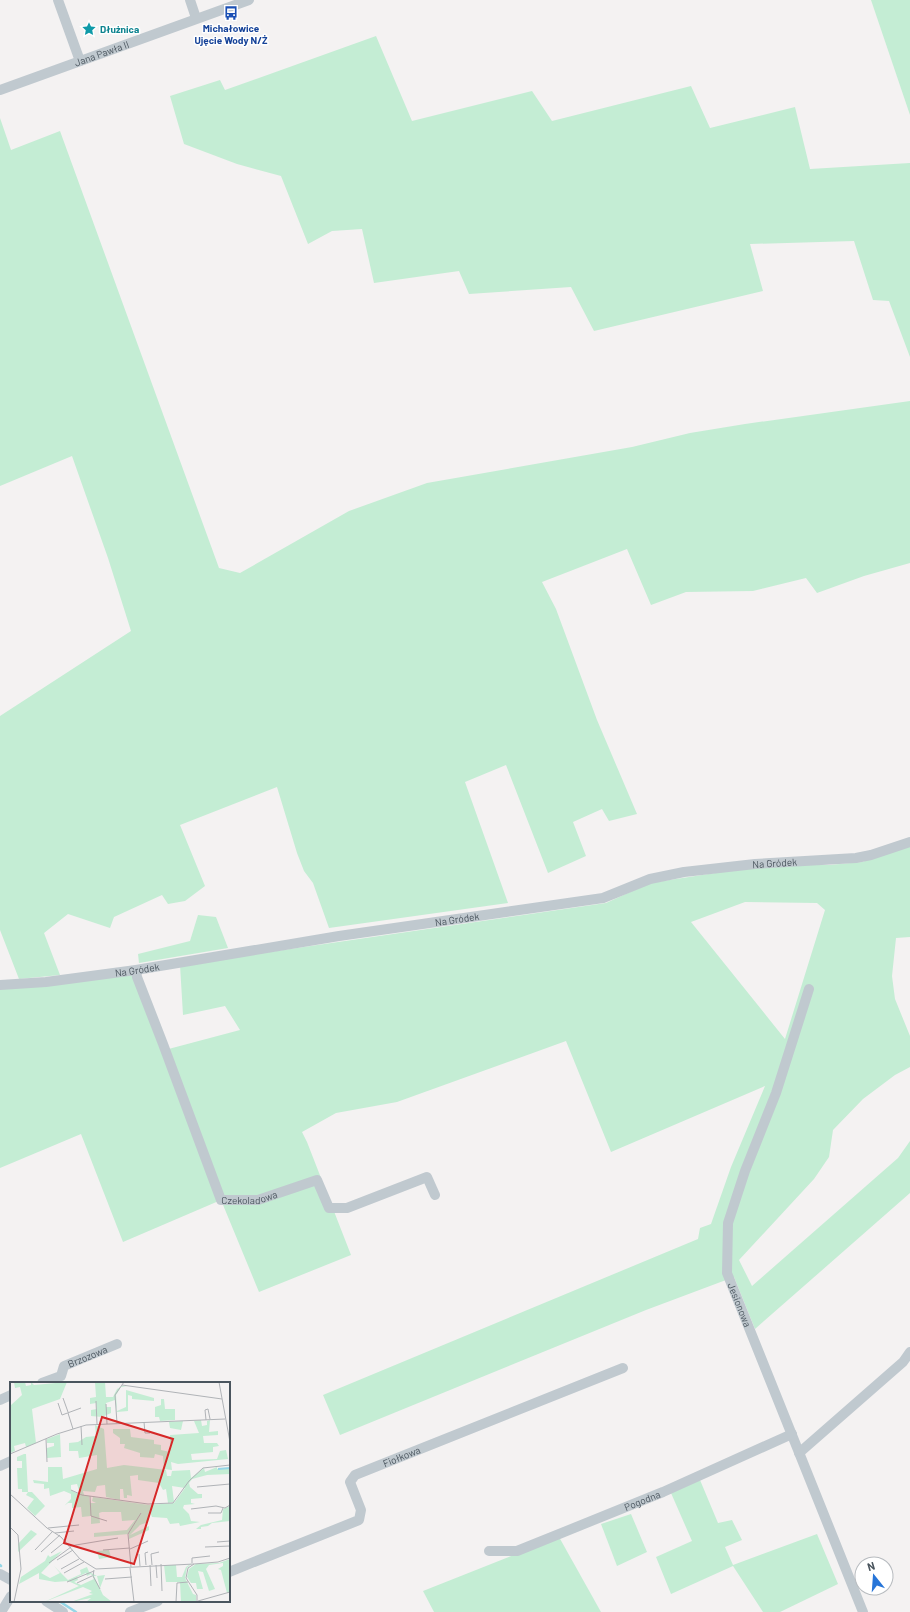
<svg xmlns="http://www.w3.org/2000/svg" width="910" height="1612" viewBox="0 0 910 1612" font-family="Barlow,sans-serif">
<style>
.green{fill:#c4edd4;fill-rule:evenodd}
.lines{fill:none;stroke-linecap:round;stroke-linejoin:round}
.stream{stroke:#95d6e6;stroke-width:2.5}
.minor{stroke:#c0c9cf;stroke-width:10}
.labels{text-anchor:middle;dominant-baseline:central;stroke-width:3;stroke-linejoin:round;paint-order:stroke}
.transit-label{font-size:10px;font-weight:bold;fill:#164399;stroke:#fff}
.culture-label{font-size:10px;font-weight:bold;fill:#0d838f;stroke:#fff;text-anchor:start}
.street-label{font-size:10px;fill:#4a555e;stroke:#fff}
.inset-river{fill:none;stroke:#95d6e6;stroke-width:2}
.inset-road{fill:none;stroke:#b0b3b7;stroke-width:1}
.view{fill:#d62828;fill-opacity:0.15;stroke:#d62828;stroke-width:2}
.inset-edge{fill:none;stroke:#4a555e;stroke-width:2}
</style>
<rect width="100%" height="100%" fill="#f4f2f2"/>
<!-- green -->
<g class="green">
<polygon points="871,0 910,0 910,115"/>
<polygon points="376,36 412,121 532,91 552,121 691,86 710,128 795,107 810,169 910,163 910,357 889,301 873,300 854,241 750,244 763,291 594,331 571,287 469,294 459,271 374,283 362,229 332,231 308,244 281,176 237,164 184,144 170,96 220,80 225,90"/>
<polygon points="0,118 11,150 60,131 219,568 240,573 349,511 427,483 632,447 690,433 745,424 910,401 910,563 864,576 817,593 806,578 753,591 686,592 651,605 627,549 542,582 556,609 597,720 637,814 609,821 602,809 573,822 586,856 548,873 506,765 465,782 508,903 329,928 313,883 304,871 297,853 277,787 180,825 205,886 185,901 168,904 162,895 114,917 110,928 68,914 44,933 60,975 19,979 0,930 0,716 131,631 108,558 72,456 0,486"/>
<path d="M 910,846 L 910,937 L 896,938 L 892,976 L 895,999 L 910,1036 L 910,1067 L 895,1075 L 863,1099 L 833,1130 L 829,1157 L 814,1179 L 739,1260 L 752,1286 L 898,1158 L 910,1141 L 910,1193 L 755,1329 L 734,1277 L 646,1310 L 340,1435 L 323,1395 L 698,1239 L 700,1228 L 711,1224 L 731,1167 L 765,1086 L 611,1152 L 566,1041 L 397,1102 L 336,1113 L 302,1132 L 307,1142 L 351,1255 L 259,1292 L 221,1200 L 123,1242 L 81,1134 L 0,1168 L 0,988 L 132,975 L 161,1051 L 240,1030 L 225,1006 L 183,1015 L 180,965 L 606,903 L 650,883 L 754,867 L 795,864 L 829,865 L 862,862 ZM 745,902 L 817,903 L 825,910 L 785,1039 L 691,922 Z"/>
<polygon points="198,915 216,917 228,948 139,963 138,954 190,941"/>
<polygon points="700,1480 718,1523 732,1520 742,1540 725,1547 733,1565 817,1534 838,1584 780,1612 763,1612 733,1566 671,1594 656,1557 692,1541 671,1493"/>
<polygon points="631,1514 647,1552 617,1566 601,1524"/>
<polygon points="559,1537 601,1612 434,1612 423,1591"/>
</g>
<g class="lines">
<!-- stream -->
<g class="stream">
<polyline points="0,1565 1,1566"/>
<polyline points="59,1601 76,1612"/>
</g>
<!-- minor -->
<g class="minor">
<polyline points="58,0 80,61"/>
<polyline points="190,0 196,18"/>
<path id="s1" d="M 0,90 L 249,0"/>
<path id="s2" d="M 136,970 L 137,977 L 163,1044 L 221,1200 L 258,1200 L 317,1180 L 329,1208 L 347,1208 L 427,1177 L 435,1195"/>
<path id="s3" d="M 0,985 L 46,982 L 136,970 L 339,936 L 603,898 L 650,879 L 684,872 L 755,864 L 856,858 L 871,855 L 910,842"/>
<path id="s4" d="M 809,989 L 776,1093 L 745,1171 L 728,1223 L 727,1273 L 863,1612"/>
<path id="s5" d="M 42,1383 L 61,1376 L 64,1366 L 117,1344"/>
<polyline points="0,1400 11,1395"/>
<polyline points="799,1453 903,1362 910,1352"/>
<polyline points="0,1466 11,1461"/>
<path id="s6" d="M 489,1551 L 517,1551 L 663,1492 L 792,1434"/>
<path id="s7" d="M 229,1572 L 359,1520 L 361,1510 L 350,1482 L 355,1475 L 623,1368"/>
<polyline points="0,1574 11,1580"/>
<polyline points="46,1601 63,1612"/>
<polyline points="1,1612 11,1596"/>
<polyline points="130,1612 158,1601"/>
</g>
</g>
<!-- icons -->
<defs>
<symbol id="bus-bare" viewBox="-9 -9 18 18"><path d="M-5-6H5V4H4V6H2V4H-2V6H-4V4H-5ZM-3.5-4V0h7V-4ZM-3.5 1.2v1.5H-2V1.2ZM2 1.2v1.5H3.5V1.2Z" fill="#1a4fb4" stroke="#fff" stroke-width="2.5" paint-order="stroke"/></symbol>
<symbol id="sight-bare" viewBox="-9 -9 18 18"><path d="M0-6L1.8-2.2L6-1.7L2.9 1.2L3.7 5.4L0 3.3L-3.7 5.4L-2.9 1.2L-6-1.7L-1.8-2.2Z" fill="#0f9aa8" stroke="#fff" stroke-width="2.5" paint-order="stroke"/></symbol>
</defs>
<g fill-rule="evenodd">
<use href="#bus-bare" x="221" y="3" width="20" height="20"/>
<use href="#sight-bare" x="79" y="19" width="20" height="20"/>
</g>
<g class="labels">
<!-- transit labels -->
<g class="transit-label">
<text x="231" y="28">Michałowice<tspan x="231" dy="12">Ujęcie Wody N/Ż</tspan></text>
</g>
<!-- culture labels -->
<g class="culture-label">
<text x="100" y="29">Dłużnica</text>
</g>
<!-- street labels -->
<g class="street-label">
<text stroke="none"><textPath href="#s1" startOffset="108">Jana Pawła II</textPath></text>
<text stroke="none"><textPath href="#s3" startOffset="786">Na Gródek</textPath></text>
<text stroke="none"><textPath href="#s3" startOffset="462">Na Gródek</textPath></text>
<text stroke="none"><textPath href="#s3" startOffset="138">Na Gródek</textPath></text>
<text stroke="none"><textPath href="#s2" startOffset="274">Czekoladowa</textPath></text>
<text stroke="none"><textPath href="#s4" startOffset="332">Jesionowa</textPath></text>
<text stroke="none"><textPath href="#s5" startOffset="56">Brzozowa</textPath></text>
<text stroke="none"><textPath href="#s7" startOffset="239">Fiołkowa</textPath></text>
<text stroke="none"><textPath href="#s6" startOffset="163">Pogodna</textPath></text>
</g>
</g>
<!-- overview -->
<g transform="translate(10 1382)">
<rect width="220" height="220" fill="#f4f2f2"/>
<path d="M 4,0 L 15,0 L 16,4 L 21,3 L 21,0 L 24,3 L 57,0 L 50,17 L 22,27 L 26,61 L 16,65 L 15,61 L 4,64 L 5,69 L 0,71 L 0,24 L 12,13 L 10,5 L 5,6 ZM 85,0 L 95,0 L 96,15 L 103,15 L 107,7 L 112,4 L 117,5 L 111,5 L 106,13 L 107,29 L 116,25 L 116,8 L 144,16 L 144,19 L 122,17 L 122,14 L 118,13 L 118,29 L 107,30 L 105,18 L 96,21 L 96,25 L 101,25 L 101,31 L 92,35 L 81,34 L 81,28 L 87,27 L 86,21 L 80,22 L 80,16 L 86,15 ZM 151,17 L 154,17 L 155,27 L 165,27 L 165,38 L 150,39 L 149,35 L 145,35 L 145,25 L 151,23 ZM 191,38 L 192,44 L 197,43 L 197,39 L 200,38 L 199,50 L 208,49 L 208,53 L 193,54 L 194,61 L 207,61 L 209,64 L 203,65 L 203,70 L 181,72 L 182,78 L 207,77 L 210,69 L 216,68 L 218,77 L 168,82 L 161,80 L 162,88 L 154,87 L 153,74 L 145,72 L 144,76 L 130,75 L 130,71 L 114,66 L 115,62 L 110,62 L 110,56 L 103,51 L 103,47 L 120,47 L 121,55 L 144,58 L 144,62 L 151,63 L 151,68 L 160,70 L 160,53 L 189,51 L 184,39 ZM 173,39 L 171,48 L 160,46 L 159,40 ZM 85,43 L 94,47 L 97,86 L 114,83 L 140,86 L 156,88 L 157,94 L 161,94 L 162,89 L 180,88 L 181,96 L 194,86 L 195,90 L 207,85 L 207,87 L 220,86 L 220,92 L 197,93 L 182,97 L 179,101 L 180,105 L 188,112 L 192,112 L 192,116 L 181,117 L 181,121 L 185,122 L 174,123 L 173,126 L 179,132 L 181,139 L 190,140 L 170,144 L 169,141 L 160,142 L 157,136 L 142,135 L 140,130 L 138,140 L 130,143 L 120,153 L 139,144 L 139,148 L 119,157 L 119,152 L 84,155 L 84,151 L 117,148 L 125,138 L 112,139 L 111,130 L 92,130 L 89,131 L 90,141 L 81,142 L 81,134 L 72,135 L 71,125 L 62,126 L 62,121 L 58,121 L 54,124 L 61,117 L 61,112 L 54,109 L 40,114 L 39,106 L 34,107 L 34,102 L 24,101 L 23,98 L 38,100 L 38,85 L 52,85 L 53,97 L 87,87 L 87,73 L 69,76 L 68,69 L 59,69 L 59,61 L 68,60 L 76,55 L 86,54 ZM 128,93 L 128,98 L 149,101 L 153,108 L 156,107 L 158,121 L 164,120 L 162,104 L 175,106 L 164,121 L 139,123 L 83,115 L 82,119 L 86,121 L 80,121 L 79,114 L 66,111 L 61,108 L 61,103 L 67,102 L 70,112 L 74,113 L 73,109 L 85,110 L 87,104 L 95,103 L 96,115 L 110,118 L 110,107 L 113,107 L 114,116 L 117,116 L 117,113 L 122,114 L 120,94 ZM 50,52 L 51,75 L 37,76 L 37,66 L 44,64 L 44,61 L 37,61 L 37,57 ZM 14,72 L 16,72 L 18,110 L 22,110 L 35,124 L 25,134 L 17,126 L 24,117 L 16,113 L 18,110 L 12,110 L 12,107 L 8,107 L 7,86 L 12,86 L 12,79 L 7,79 L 7,75 ZM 220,124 L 220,139 L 202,141 L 198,144 L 191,145 L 191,147 L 186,147 L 191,143 L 212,138 L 213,127 ZM 21,148 L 27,152 L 8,170 L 8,162 ZM 99,168 L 101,175 L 89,177 L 87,169 ZM 52,169 L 31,191 L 40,196 L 50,191 L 44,184 L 58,198 L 71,192 L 70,188 L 77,185 L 79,190 L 87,194 L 95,193 L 90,206 L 87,194 L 84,194 L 93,213 L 102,220 L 76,220 L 81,216 L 61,220 L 83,212 L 79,211 L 82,209 L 73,205 L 34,220 L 69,204 L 58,199 L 45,200 L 29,197 L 29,191 L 9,202 L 11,195 L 35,179 L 38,173 L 40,175 ZM 76,191 L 77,194 L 81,192 L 84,197 L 71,203 L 64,200 L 68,198 L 67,195 ZM 220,177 L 220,210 L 217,211 L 211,188 L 208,187 L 213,184 L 213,181 L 199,183 L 196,187 L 205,207 L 199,209 L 193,190 L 188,189 L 193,207 L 187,207 L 186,201 L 181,201 L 177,195 L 179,187 L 186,182 L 209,181 ZM 182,181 L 177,186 L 175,196 L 183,212 L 186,213 L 186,220 L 171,220 L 170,200 L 156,200 L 154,183 L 166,183 L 167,195 L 172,195 L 176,185 Z" fill="#c4edd4" fill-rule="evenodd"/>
<path class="inset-river" d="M 208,87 L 220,86"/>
<path class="inset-road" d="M 209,0 L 220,60M 112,3 L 212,17M 53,16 L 58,30M 86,19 L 87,42M 48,21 L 52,33 L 71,26M 96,22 L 97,42M 58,31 L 63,47M 196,38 L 195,28 L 198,27 L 200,37M 134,40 L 135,51 L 140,51M 107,41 L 105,13 L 114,0M 71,44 L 72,63M 36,57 L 37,80M 0,72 L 47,52 L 76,43 L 215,37M 187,105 L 220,102M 61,108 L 72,113 L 138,122 L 163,121 L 179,99 L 193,86 L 220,83M 0,112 L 37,146 L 51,155 L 70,177 L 86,187 L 184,182M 80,114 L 81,134 L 97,139M 181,127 L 206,124 L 215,126 L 220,123M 198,131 L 211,131 L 213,126M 0,145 L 8,153 L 11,187 L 4,220M 38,146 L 69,143M 45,151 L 64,149M 207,160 L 220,159M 60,164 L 108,156M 195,165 L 220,164M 120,167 L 138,159M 25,168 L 43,149M 93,168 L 120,166M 31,170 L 50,153M 41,171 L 56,159M 129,172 L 130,184M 47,178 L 63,168M 39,181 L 61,165M 182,181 L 182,176 L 200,174M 151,182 L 152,209M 136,183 L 135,171 L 138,170M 140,183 L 141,204M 142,183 L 141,172 L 149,170M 146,183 L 147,196M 121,185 L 118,152 L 131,131M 120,186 L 124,220M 51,187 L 69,177M 84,188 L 83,194 L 90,207M 54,191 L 74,180M 95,197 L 122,195M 57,200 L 84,189M 67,201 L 82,194M 188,219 L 220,210M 166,220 L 167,201 L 178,200M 187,220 L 187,213 L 176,196 L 178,186 L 184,182 L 208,180 L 220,176"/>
<path class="view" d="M 92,35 L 163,57 L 124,182 L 54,161 Z"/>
<rect width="220" height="220" class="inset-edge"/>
</g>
<!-- north arrow -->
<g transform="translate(874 1576) rotate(343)"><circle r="19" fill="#ffffff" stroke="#b7bbbf"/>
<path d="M0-3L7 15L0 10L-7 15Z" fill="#2775d8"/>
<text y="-6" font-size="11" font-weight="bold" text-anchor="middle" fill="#4a555e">N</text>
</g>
</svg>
